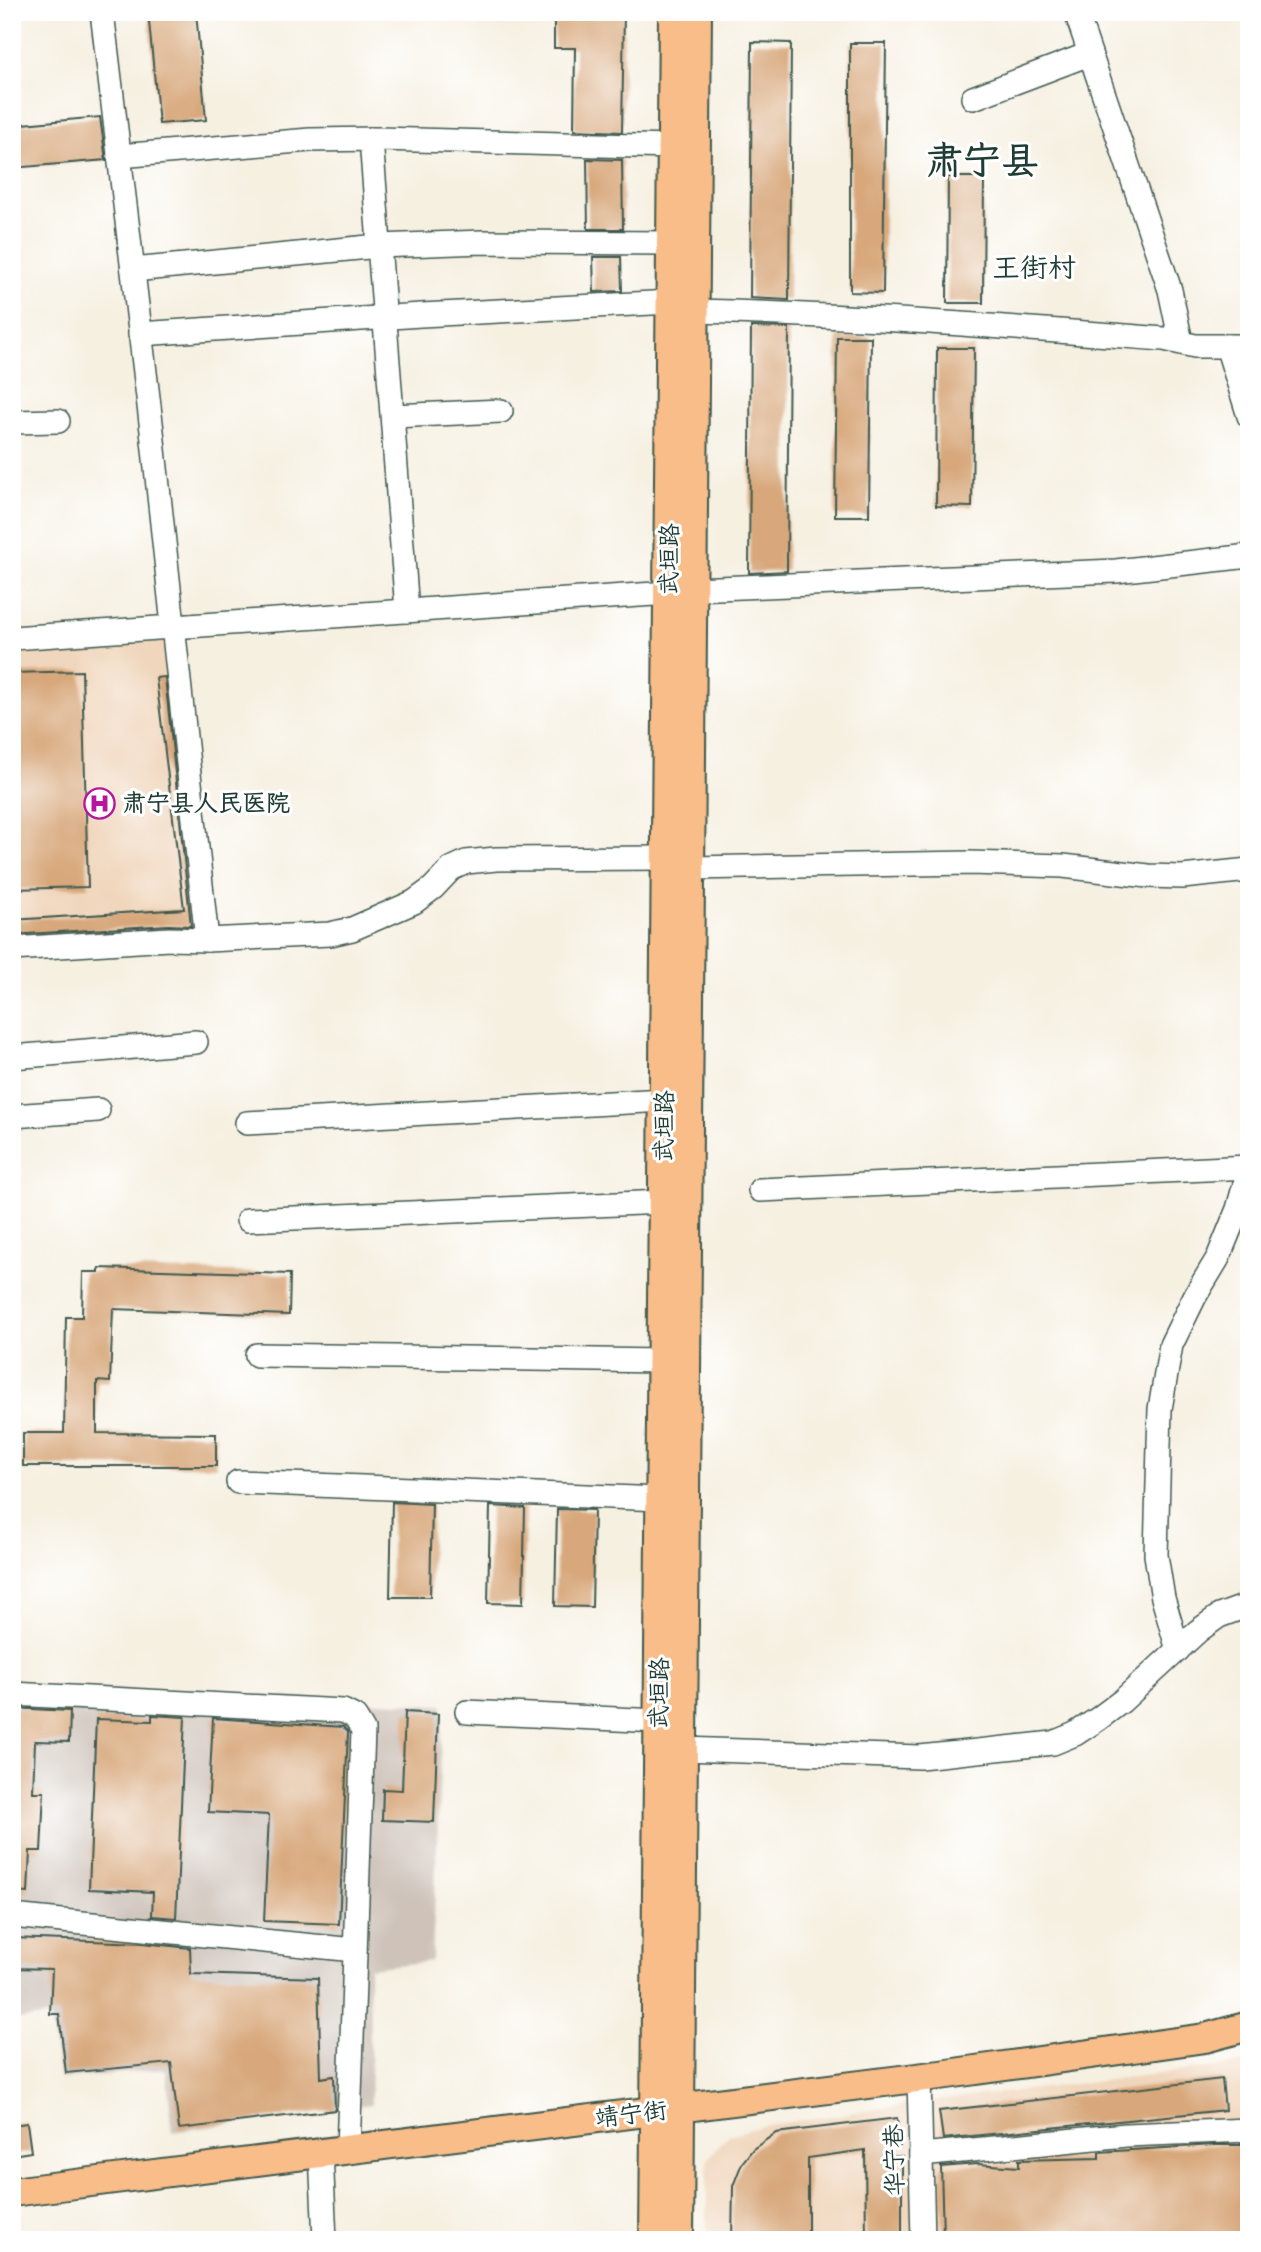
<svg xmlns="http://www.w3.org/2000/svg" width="1261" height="2252" viewBox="0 0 1261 2252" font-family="'Shantell Sans','LXGW WenKai TC',sans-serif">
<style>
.built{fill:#f0d6bc}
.industrial{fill:#cec2b9}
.building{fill:#d8a87c}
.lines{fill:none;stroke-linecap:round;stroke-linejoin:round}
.minor-casing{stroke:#3f584e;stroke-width:26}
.major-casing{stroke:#3f584e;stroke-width:32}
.minor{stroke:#fff;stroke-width:23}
.major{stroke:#f8bd88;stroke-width:28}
.labels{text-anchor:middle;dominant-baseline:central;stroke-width:6;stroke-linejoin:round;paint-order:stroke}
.street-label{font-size:24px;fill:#1f3d34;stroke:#fff}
.poi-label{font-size:24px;font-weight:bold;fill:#1f3d34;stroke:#fff;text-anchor:start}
.quarter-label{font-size:28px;fill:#1f3d34;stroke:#fff}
.town-label{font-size:38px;font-weight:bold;fill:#1f3d34;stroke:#fff}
</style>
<rect width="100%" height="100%" fill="#fff"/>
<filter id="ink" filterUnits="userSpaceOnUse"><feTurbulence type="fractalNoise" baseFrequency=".0143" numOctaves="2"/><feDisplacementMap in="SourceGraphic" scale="14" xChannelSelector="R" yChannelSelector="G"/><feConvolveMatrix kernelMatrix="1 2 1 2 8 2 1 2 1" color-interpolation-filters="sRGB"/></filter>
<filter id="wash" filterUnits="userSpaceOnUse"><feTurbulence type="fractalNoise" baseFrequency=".00686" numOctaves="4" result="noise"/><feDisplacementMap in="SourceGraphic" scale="28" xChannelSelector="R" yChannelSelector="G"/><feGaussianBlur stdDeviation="1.57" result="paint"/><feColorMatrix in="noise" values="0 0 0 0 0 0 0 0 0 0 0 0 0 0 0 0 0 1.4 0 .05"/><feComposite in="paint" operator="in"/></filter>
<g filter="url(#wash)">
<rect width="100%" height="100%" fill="#f6f0e1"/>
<!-- built -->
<g class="built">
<polygon points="166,639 201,930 12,941 12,651"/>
<polygon points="1249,2063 1249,2240 707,2240 707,2161 720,2144 730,2135 762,2126 926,2102"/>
</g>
<!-- industrial -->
<polygon class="industrial" points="12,1685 443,1705 432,1961 369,1968 371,2104 173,2132 166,2069 60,2079 50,2016 12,2021"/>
<g id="blocks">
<!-- building -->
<g class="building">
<polygon points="148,12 196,12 206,120 159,124"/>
<polygon points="554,12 624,12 622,132 574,130 575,48 554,48"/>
<polygon points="752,42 791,43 789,300 750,298"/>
<polygon points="850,43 886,43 883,293 850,292"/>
<polygon points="100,117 106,160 12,168 12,125"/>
<polygon points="587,159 622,160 623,229 588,229"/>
<polygon points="948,177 984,177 983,303 947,303"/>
<polygon points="593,257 621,257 622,291 594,292"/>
<polygon points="751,327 789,328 787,571 749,573"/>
<polygon points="837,337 871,337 869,516 835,516"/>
<polygon points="937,348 974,348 972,507 936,506"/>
<polygon points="82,671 88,887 12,889 12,673"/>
<polygon points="165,677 191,926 168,925 12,935 12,920 184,909 156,678"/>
<polygon points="99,1268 290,1274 289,1315 113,1309 110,1382 97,1381 97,1433 216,1434 216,1466 23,1466 23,1433 64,1433 66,1317 82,1317 83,1272 99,1272"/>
<polygon points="392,1502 432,1504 430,1597 390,1597"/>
<polygon points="490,1506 525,1508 523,1604 488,1603"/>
<polygon points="557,1509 594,1510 592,1607 555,1606"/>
<polygon points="12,1708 70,1711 69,1742 35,1741 33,1792 44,1792 41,1851 30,1851 28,1893 12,1892"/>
<polygon points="405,1712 438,1714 434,1822 382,1820 383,1789 402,1790"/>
<polygon points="152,1715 185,1717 176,1918 152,1916 153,1892 89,1889 96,1719 152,1721"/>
<polygon points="213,1718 343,1727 348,1732 339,1924 264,1921 269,1815 208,1812"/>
<polygon points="12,1938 143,1943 190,1948 191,1974 318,1978 321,2078 334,2076 335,2110 179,2129 171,2063 66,2073 59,2014 50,2014 52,1969 12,1968"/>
<polygon points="1222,2079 1225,2110 943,2139 939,2111"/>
<polygon points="897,2118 900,2146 889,2148 889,2156 902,2157 902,2240 866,2240 865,2150 808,2158 808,2240 732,2240 733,2186 742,2163 753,2149 776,2133"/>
<polygon points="27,2123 31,2152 12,2155 12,2125"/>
<polygon points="1214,2145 1246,2145 1246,2240 1019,2240 1019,2234 943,2236 941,2167 977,2164 1019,2167 1019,2160 1099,2158 1099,2152"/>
</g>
</g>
</g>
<g filter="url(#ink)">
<use href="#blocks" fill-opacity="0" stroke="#3f584e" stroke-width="2"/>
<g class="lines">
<defs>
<g id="minor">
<polyline points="102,12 152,431 207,940"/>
<polyline points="1076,12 1170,290 1181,342"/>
<polyline points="973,98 1089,54"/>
<polyline points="371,139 407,611"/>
<polyline points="119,156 310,140 379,139 672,147"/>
<polyline points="133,270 379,246 482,242 671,243"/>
<path d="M 695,311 C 852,315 1008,327 1164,339 L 1195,346 L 1249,346"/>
<polyline points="140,334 421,315 671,302"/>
<polyline points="1227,346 1249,416"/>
<polyline points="393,416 501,411"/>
<polyline points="12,422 58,421"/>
<polyline points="693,589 1116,571 1249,556"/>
<polyline points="12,638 669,593"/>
<polyline points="691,868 970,863 1063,866 1148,876 1182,877 1249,870"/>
<polyline points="12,949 169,939 207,940 330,934 352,929 414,902 433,888 451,869 466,862 496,859 667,858"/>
<polyline points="12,1057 196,1042"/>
<polyline points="12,1116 98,1110"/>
<polyline points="247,1123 665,1100"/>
<polyline points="760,1190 1249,1167"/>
<polyline points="248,1220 664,1202"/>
<polyline points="257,1355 662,1361"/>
<polyline points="238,1482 661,1499"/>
<polyline points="1178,1650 1163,1598 1156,1555 1160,1409 1171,1345 1195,1296 1218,1258 1238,1209 1249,1169"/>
<polyline points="12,1694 343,1711 355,1717 363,1730 348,2150"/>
<polyline points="467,1712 659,1721"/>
<polyline points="683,1749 920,1757 1053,1743 1075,1734 1098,1719 1122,1701 1198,1631 1219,1616 1249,1605"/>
<polyline points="12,1916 355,1950"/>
<polyline points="919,2078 923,2240"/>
<polyline points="321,2153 325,2240"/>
<polyline points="921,2155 1126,2135 1249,2130"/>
</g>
<g id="major">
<polyline points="12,2192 940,2075 1205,2038 1249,2026"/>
<polyline points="654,2240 673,12"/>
<polyline points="679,2240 697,12"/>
</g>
</defs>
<!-- minor casing -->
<use href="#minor" class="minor-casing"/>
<!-- major casing -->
<use href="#major" class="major-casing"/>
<!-- minor -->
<use href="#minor" class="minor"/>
<!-- major -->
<use href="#major" class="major"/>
</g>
</g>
<!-- icons -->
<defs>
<symbol id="hospital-ring" viewBox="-11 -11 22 22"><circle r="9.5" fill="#fff" stroke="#b5179e" stroke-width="1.5"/><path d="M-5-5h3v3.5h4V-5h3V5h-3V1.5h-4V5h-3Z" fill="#b5179e"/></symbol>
</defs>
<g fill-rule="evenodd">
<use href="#hospital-ring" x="82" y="786" width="35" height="35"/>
</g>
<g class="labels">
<!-- street labels -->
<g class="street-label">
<text transform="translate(669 559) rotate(-89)">武垣路</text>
<text transform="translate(664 1126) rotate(-89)">武垣路</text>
<text transform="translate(659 1693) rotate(-89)">武垣路</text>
<text transform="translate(631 2114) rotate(-7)">靖宁街</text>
<text transform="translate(894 2160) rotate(-91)">华宁巷</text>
</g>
<!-- poi labels -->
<g class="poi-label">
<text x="122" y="803">肃宁县人民医院</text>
</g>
<!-- quarter labels -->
<g class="quarter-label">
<text x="1034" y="267">王街村</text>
</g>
<!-- town labels -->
<g class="town-label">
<text x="982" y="159">肃宁县</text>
</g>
</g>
<!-- margin -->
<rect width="1261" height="2252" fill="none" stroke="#fff" stroke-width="42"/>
</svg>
